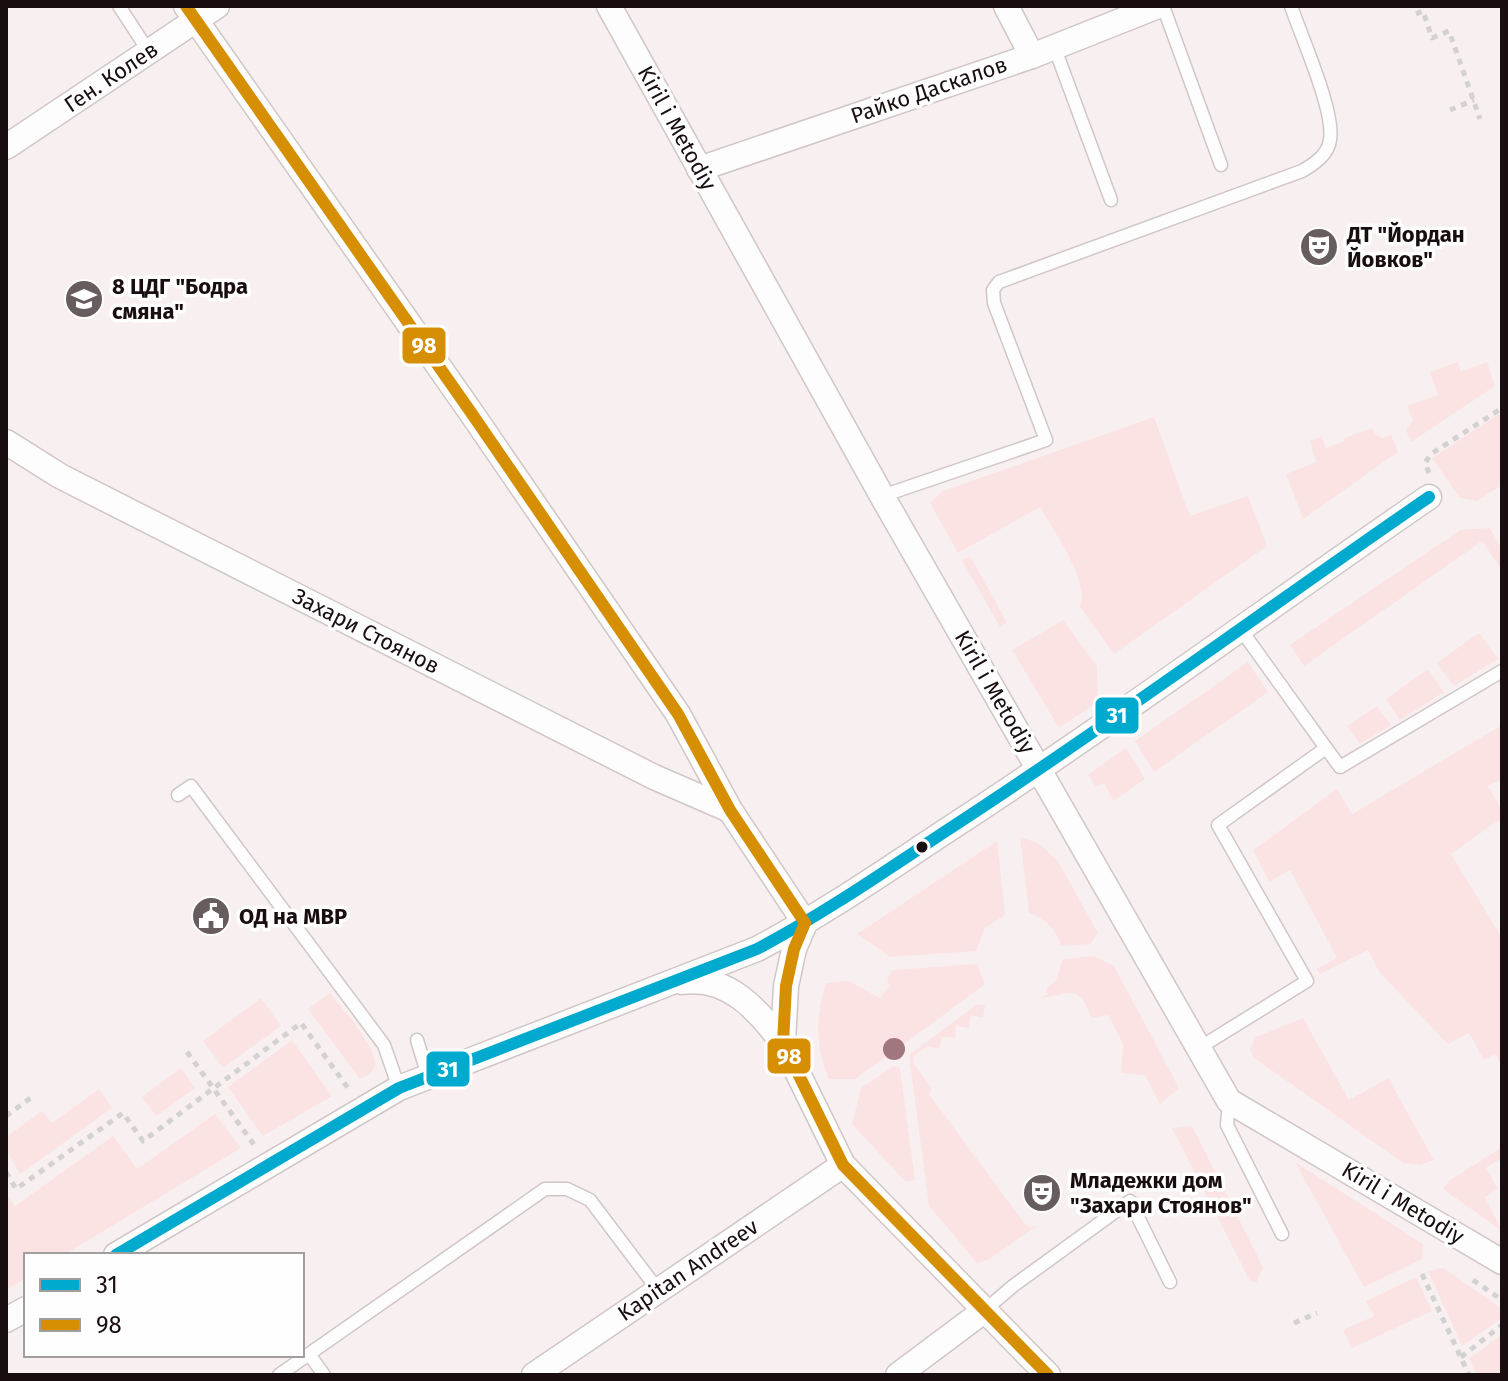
<svg xmlns="http://www.w3.org/2000/svg" width="1508" height="1381" viewBox="0 0 1508 1381" font-family="'Fira Sans',sans-serif">
<style>
.green{fill:#fbe3e4}
.lines{fill:none;stroke-linecap:round;stroke-linejoin:round}
.service-casing{stroke:#d0c6c6;stroke-width:15}
.minor-casing{stroke:#d0c6c6;stroke-width:27}
.path{stroke:#d3d1d1;stroke-width:5;stroke-dasharray:6 6;stroke-linecap:butt}
.service{stroke:#fefdfd;stroke-width:12}
.minor{stroke:#fefdfd;stroke-width:24}
.bus-1-casing{stroke:#fefefe;stroke-width:18}
.bus-2-casing{stroke:#fefefe;stroke-width:18}
.bus-1{stroke:#00a9ce;stroke-width:12}
.bus-2{stroke:#d68f02;stroke-width:12}
.tree{fill:#a2767f}
.bus-dot{fill:#190e0f;stroke:#fefefe;stroke-width:3}
.labels{text-anchor:middle;dominant-baseline:central;stroke-width:7;stroke-linejoin:round;paint-order:stroke}
.street-label{font-size:22px;fill:#190e0f;stroke:#fefefe}
.poi-label{font-size:22px;font-weight:bold;fill:#190e0f;stroke:#fefefe;text-anchor:start}
.line-badge{stroke:#fefefe;stroke-width:3}
.badge-label{font-size:22px;text-anchor:middle;font-weight:bold;fill:#fff}
</style>
<rect width="100%" height="100%" fill="#f8f0f0"/>
<!-- green -->
<g class="green">
<polygon points="1458,362 1461,372 1487,362 1495,386 1411,442 1406,430 1413,420 1407,406 1438,395 1430,372"/>
<polygon points="1502,412 1502,485 1477,501 1460,498 1432,458"/>
<path d="M 1154,417 L 1190,516 L 1248,496 L 1267,546 L 1114,654 L 1080,607 C 1091,583 1052,529 1040,507 L 958,553 L 930,503 L 943,491 Z"/>
<polygon points="1372,428 1375,434 1383,438 1391,435 1398,452 1303,519 1286,474 1316,462 1310,441 1322,436 1326,448 1345,441 1344,438"/>
<polygon points="1490,528 1502,550 1502,570 1482,541 1304,666 1290,645 1460,530"/>
<polygon points="970,556 1007,622 1000,627 962,560"/>
<polygon points="1063,620 1097,666 1098,702 1059,728 1012,650"/>
<polygon points="1479,633 1498,659 1454,686 1437,663"/>
<polygon points="1248,662 1268,692 1154,772 1135,741"/>
<polygon points="1428,669 1444,692 1400,720 1386,699"/>
<polygon points="1377,706 1391,725 1360,744 1347,726"/>
<polygon points="1502,725 1502,779 1488,786 1502,810 1502,818 1451,854 1502,938 1502,1066 1495,1054 1484,1060 1469,1033 1448,1044 1379,972 1368,950 1320,974 1316,969 1337,958 1290,870 1269,882 1253,850 1337,789 1352,814"/>
<polygon points="1126,748 1145,779 1113,801 1104,783 1096,787 1088,775"/>
<path d="M 1020,837 L 1038,843 L 1058,861 L 1098,933 L 1090,944 L 1061,946 C 1056,928 1045,919 1029,913 Z"/>
<polygon points="997,841 1005,915 985,928 976,951 890,957 857,934"/>
<path d="M 1094,956 L 1114,966 L 1179,1088 L 1160,1104 L 1145,1075 L 1121,1073 L 1123,1044 L 1108,1015 L 1092,1018 C 1077,984 1074,993 1041,998 L 1048,994 L 1046,990 L 1056,980 L 1063,959 Z"/>
<path d="M 977,964 L 985,984 L 900,1047 L 899,1051 L 889,1054 L 855,1079 L 829,1079 C 815,1046 815,1018 826,983 L 849,981 L 880,998 L 889,986 L 887,978 L 893,970 Z"/>
<path d="M 330,993 C 341,1007 379,1050 375,1066 C 373,1073 366,1076 360,1079 L 308,1009 Z"/>
<polygon points="261,998 281,1026 223,1068 203,1041"/>
<polygon points="976,1005 985,1005 983,1018 971,1015 969,1028 956,1026 955,1038 942,1037 940,1049 928,1046 914,1056 913,1063 932,1088 929,1094 1025,1224 1031,1227 1037,1226 988,1260 977,1263 929,1206 909,1055"/>
<polygon points="1303,1018 1349,1100 1388,1078 1434,1160 1420,1165 1403,1163 1253,1057 1250,1049 1256,1037"/>
<polygon points="292,1040 332,1096 263,1136 228,1087"/>
<polygon points="894,1066 900,1068 915,1180 906,1182 852,1124 861,1088"/>
<polygon points="181,1068 195,1088 156,1116 142,1097"/>
<polygon points="99,1089 112,1108 20,1174 6,1150 6,1137 42,1111 52,1123"/>
<polygon points="215,1114 241,1148 64,1255 26,1255 26,1278 6,1290 6,1193 15,1206 113,1136 137,1169"/>
<polygon points="1192,1126 1263,1267 1256,1283 1250,1281 1172,1128"/>
<polygon points="1502,1147 1502,1158 1486,1168 1498,1189 1485,1197 1502,1231 1443,1189 1449,1181"/>
<polygon points="1295,1162 1423,1244 1422,1259 1364,1287"/>
<polygon points="1444,1268 1502,1309 1502,1318 1462,1346 1428,1271"/>
<polygon points="1416,1277 1432,1311 1352,1348 1343,1330 1374,1316 1366,1301"/>
<polygon points="1502,1334 1502,1375 1477,1375 1469,1359"/>
</g>
<g class="lines">
<defs>
<g id="service">
<polyline points="119,6 149,52"/>
<polyline points="1163,6 1221,165"/>
<polyline points="1054,46 1111,200"/>
<path d="M 882,496 L 1046,440 L 994,303 L 993,290 L 999,282 L 1302,171 C 1314,164 1328,155 1330,140 C 1335,111 1301,36 1291,6"/>
<polyline points="1239,627 1326,748"/>
<polyline points="178,795 191,786 384,1045 399,1088"/>
<polyline points="417,1040 428,1076"/>
<polyline points="1199,1048 1307,981 1218,825 1326,748 1340,767 1502,671"/>
<polyline points="1229,1101 1227,1125 1282,1234"/>
<polyline points="985,1310 1013,1286 1130,1201 1170,1282"/>
<polyline points="309,1354 324,1375"/>
<polyline points="279,1375 545,1189 567,1189 590,1200 658,1290"/>
</g>
<g id="minor">
<polyline points="186,6 470,411 678,714 730,810 805,923 794,949 786,986 783,1043 843,1165 1048,1375"/>
<polyline points="609,6 882,496 1229,1101 1502,1262"/>
<polyline points="1006,6 1032,56"/>
<polyline points="6,147 217,6"/>
<polyline points="699,169 1032,56 1158,6"/>
<polyline points="6,442 60,476 654,777 730,810"/>
<path d="M 682,982 C 729,975 757,1010 783,1043"/>
<path d="M 116,1255 L 399,1088 L 757,949 C 825,913 888,869 952,827 C 1113,722 1269,607 1429,497"/>
<polyline points="6,1320 26,1309"/>
<polyline points="534,1375 843,1165"/>
<polyline points="898,1375 985,1310"/>
</g>
</defs>
<!-- service casing -->
<use href="#service" class="service-casing"/>
<!-- minor casing -->
<use href="#minor" class="minor-casing"/>
<!-- path -->
<g class="path">
<polyline points="1416,14 1423,11 1432,38 1449,31 1480,119"/>
<polyline points="1450,110 1474,100"/>
<polyline points="1429,473 1425,463 1431,454 1502,408"/>
<polyline points="187,1052 255,1146"/>
<polyline points="6,1116 32,1097"/>
<polyline points="6,1172 16,1189 123,1113 143,1141 301,1023 348,1088"/>
<polyline points="1422,1274 1469,1375"/>
<polyline points="1473,1280 1502,1300"/>
<polyline points="1294,1323 1317,1313"/>
<polyline points="1461,1357 1502,1325"/>
</g>
<!-- service -->
<use href="#service" class="service"/>
<!-- minor -->
<use href="#minor" class="minor"/>
<defs>
<path id="bus-1" d="M 116,1255 L 399,1088 L 757,949 C 825,913 888,869 952,827 C 1113,722 1269,607 1429,497"/>
<polyline id="bus-2" points="186,6 470,411 678,714 730,810 805,923 794,949 786,986 783,1043 843,1165 1048,1375"/>
</defs>
<!-- bus-1 casing -->
<use href="#bus-1" class="bus-1-casing"/>
<!-- bus-2 casing -->
<use href="#bus-2" class="bus-2-casing"/>
<!-- bus-1 -->
<use href="#bus-1" class="bus-1"/>
<!-- bus-2 -->
<use href="#bus-2" class="bus-2"/>
</g>
<!-- trees -->
<circle class="tree" cx="894" cy="1049" r="11"/>
<!-- icons -->
<defs>
<symbol id="theatre-disc" viewBox="-11 -11 22 22"><circle r="9.5" fill="#675d5e" stroke="#fefefe"/><path d="M-5-5.5Q0-4 5-5.5V0Q5 5 0 6Q-5 5-5 0ZM-3.3-2.5H-1v1.5H-3.3ZM1-2.5H3.3v1.5H1ZM-2.8 1Q0 5.5 2.8 1Z" fill="#fff"/></symbol>
<symbol id="school-disc" viewBox="-11 -11 22 22"><circle r="9.5" fill="#675d5e" stroke="#fefefe"/><path d="M0-5L7-2L0 1L-7-2ZM-4 1L0 2.5L4 1V4Q0 6-4 4Z" fill="#fff"/></symbol>
<symbol id="civic-disc" viewBox="-11 -11 22 22"><circle r="9.5" fill="#675d5e" stroke="#fefefe"/><path d="M-.6-6.5H3V-4.5H.6V-3L4-1V1h2V6H-6V1h2V-1L-.6-3ZM-1.2 2.5V6h2.4V2.5Z" fill="#fff"/></symbol>
</defs>
<g fill-rule="evenodd">
<use href="#theatre-disc" x="1297" y="225" width="44" height="44"/>
<use href="#school-disc" x="62" y="277" width="44" height="44"/>
<use href="#civic-disc" x="189" y="894" width="44" height="44"/>
<use href="#theatre-disc" x="1020" y="1171" width="44" height="44"/>
</g>
<!-- markers -->
<circle class="bus-dot" cx="922" cy="847" r="7"/>
<g class="labels">
<!-- street labels -->
<g class="street-label">
<text transform="translate(111 77) rotate(-34)">Ген. Колев</text>
<text transform="translate(929 90) rotate(-19)">Райко Даскалов</text>
<text transform="translate(677 128) rotate(61)">Kiril i Metodiy</text>
<text transform="translate(366 631) rotate(27)">Захари Стоянов</text>
<text transform="translate(995 692) rotate(60)">Kiril i Metodiy</text>
<text transform="translate(1403 1203) rotate(31)">Kiril i Metodiy</text>
<text transform="translate(688 1270) rotate(-34)">Kapitan Andreev</text>
</g>
<!-- poi labels -->
<g class="poi-label">
<text x="1347" y="234">ДТ "Йордан<tspan x="1347" dy="25">Йовков"</tspan></text>
<text x="112" y="286">8 ЦДГ "Бодра<tspan x="112" dy="25">смяна"</tspan></text>
<text x="239" y="916">ОД на МВР</text>
<text x="1070" y="1180">Младежки дом<tspan x="1070" dy="25">"Захари Стоянов"</tspan></text>
</g>
</g>
<g class="line-badge">
<rect x="401" y="326" width="46" height="39" rx="8" fill="#d68f02"/>
<rect x="1094" y="696" width="46" height="39" rx="8" fill="#00a9ce"/>
<rect x="766" y="1037" width="46" height="38" rx="8" fill="#d68f02"/>
<rect x="425" y="1050" width="46" height="38" rx="8" fill="#00a9ce"/>
</g>
<g class="badge-label">
<text x="424" y="353">98</text>
<text x="1117" y="723">31</text>
<text x="789" y="1064">98</text>
<text x="448" y="1077">31</text>
</g>
<!-- border -->
<rect width="1508" height="1381" fill="none" stroke="#190e0f" stroke-width="16"/>
<!-- legend -->
<rect x="24" y="1253" width="280" height="104" fill="#fefefe" stroke="#a29e9e" stroke-width="2"/>
<rect x="40" y="1279" width="40" height="12" fill="#00a9ce" stroke="#a29e9e" stroke-width="2"/>
<text x="96" y="1293" font-size="24" fill="#190e0f">31</text>
<rect x="40" y="1319" width="40" height="12" fill="#d68f02" stroke="#a29e9e" stroke-width="2"/>
<text x="96" y="1333" font-size="24" fill="#190e0f">98</text>
</svg>
